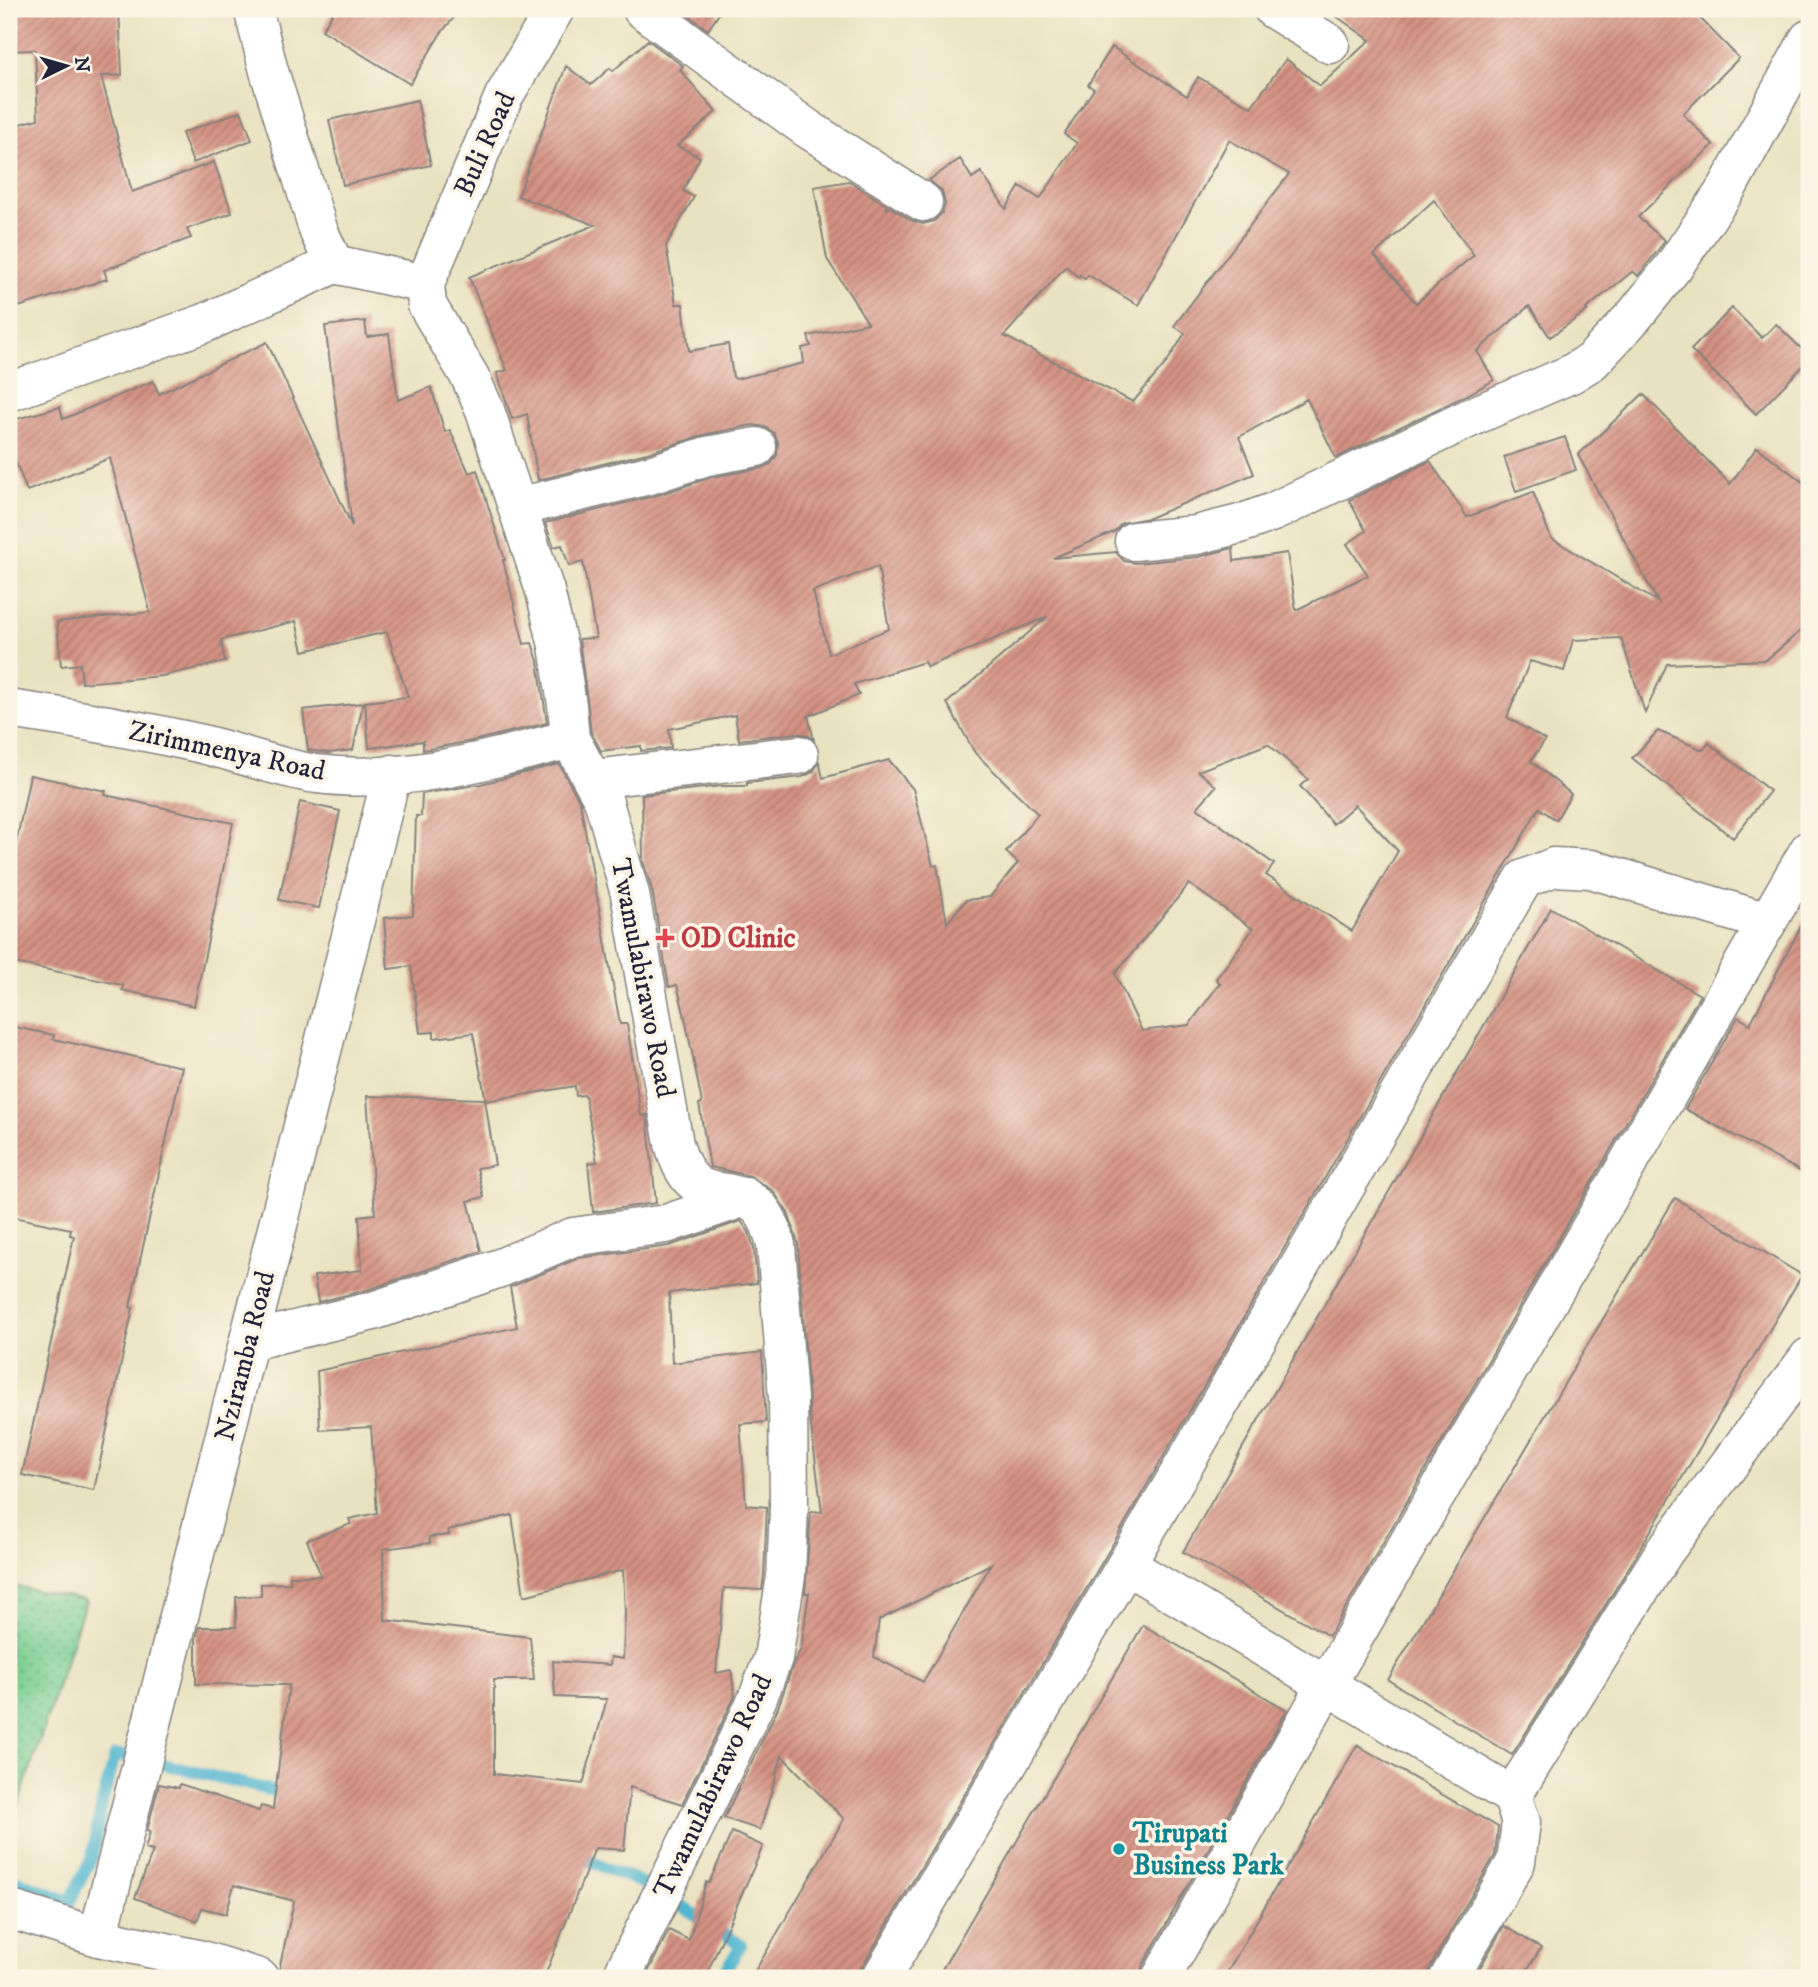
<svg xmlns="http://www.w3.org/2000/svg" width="1818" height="1987" viewBox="0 0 1818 1987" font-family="'IM FELL DW Pica',serif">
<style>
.green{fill:url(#green-dots);stroke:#4d7867;stroke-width:2}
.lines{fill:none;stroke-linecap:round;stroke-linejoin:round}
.stream{stroke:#51b6d0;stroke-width:12}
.building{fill:url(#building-hatch);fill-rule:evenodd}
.minor-casing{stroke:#86827e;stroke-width:41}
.minor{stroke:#fff;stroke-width:38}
.health-dot{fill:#e0444e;stroke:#fcf5e5;stroke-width:2.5}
.culture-dot{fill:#0f9aa8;stroke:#fcf5e5;stroke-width:2.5}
.labels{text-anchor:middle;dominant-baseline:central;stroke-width:7;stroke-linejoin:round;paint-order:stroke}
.street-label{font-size:28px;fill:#22223b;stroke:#fcf5e5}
.health-label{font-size:28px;font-weight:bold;fill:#be3a42;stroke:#fcf5e5;text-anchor:start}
.culture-label{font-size:28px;font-weight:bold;fill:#0d838f;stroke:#fcf5e5;text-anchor:start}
</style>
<defs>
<pattern id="green-dots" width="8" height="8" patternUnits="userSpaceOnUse" patternTransform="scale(1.75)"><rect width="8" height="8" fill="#78ce93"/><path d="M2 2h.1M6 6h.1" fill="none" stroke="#62a779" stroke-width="1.8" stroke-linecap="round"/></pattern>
<pattern id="building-hatch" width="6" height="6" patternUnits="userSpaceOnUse" patternTransform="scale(1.75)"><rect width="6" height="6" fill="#d59284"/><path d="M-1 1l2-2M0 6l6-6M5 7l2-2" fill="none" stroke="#ac776d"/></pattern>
</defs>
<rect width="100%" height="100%" fill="#fcf5e5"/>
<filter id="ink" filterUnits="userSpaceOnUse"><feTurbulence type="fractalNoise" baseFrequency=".0143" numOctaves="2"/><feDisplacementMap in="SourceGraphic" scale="14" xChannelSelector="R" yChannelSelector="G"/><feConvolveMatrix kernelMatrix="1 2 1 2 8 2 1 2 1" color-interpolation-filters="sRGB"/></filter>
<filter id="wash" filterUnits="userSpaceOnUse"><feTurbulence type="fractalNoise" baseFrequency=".00686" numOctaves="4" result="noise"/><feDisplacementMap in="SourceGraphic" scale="28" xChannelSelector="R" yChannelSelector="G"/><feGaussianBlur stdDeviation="1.57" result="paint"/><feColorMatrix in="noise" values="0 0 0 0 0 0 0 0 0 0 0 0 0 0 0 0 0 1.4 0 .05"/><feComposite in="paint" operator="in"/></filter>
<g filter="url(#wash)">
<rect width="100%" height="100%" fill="#e9e2c1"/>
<!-- green -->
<polygon class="green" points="9,1585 86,1600 9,1833"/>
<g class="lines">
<!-- stream -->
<g class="stream">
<polyline points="576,1855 658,1890 741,1945 721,1978"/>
<polyline points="9,1878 70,1901 92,1857 102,1803 115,1756 130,1756 290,1795"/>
<polyline points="9,1976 13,1978"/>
</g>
</g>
<g id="blocks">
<!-- building -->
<g class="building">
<polygon points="9,9 119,9 122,75 101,76 132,192 214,162 232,213 187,229 191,238 104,270 107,279 9,310 9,127 38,119 35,50 9,51"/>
<polygon points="335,9 461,9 441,33 410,84 322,30"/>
<polygon points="683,9 722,9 708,30 681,10"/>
<path d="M 1326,9 L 1691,9 L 1739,58 L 1683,114 L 1713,145 L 1638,217 L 1665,241 L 1638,276 L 1633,271 L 1586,309 L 1587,311 L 1550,337 L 1529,306 L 1477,351 L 1494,380 L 1469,394 L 1336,458 L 1307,399 L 1239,437 L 1254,474 L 1149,518 L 1122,523 L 1114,532 L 1053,558 L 1116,552 L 1124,561 L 1136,563 L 1198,557 L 1233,548 L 1234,561 L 1287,553 L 1296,610 L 1368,575 L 1347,544 L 1366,531 L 1349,500 L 1430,461 L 1467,517 L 1533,492 L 1551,538 L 1658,602 L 1578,455 L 1643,394 L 1730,484 L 1757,447 L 1809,487 L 1809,624 L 1766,660 L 1667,664 L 1645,713 L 1621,638 L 1573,640 L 1564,671 L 1530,661 L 1507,717 L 1545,740 L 1531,761 L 1571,794 L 1556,820 L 1539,808 L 1107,1554 L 862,1967 L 859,1978 L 751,1978 L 844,1819 L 782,1756 L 760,1830 L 724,1818 L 777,1710 L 795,1660 L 801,1649 L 809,1593 L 805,1593 L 811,1511 L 822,1512 L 810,1418 L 798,1243 L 788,1213 L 773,1191 L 750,1176 L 710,1167 L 699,1104 L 702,1103 L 684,1013 L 677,985 L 669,987 L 652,890 L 643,861 L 642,795 L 722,786 L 747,786 L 747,783 L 802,777 L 813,772 L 819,762 L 823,778 L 889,760 L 913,789 L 933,866 L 937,865 L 947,923 L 966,900 L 990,897 L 1018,863 L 1006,852 L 1038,814 L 975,753 L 947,703 L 1047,617 L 927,667 L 924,662 L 854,684 L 859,695 L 808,716 L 814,740 L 807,735 L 796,733 L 739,740 L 735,715 L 669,729 L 671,748 L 641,751 L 641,746 L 601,751 L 591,732 L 579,639 L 596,638 L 583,562 L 569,566 L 562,545 L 554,547 L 545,523 L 658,495 L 712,477 L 762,468 L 771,464 L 777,455 L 778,442 L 774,433 L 765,427 L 753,425 L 703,435 L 647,453 L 538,480 L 527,414 L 512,419 L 497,373 L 507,370 L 469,277 L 595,225 L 518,196 L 566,66 L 591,85 L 610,68 L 613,71 L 648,40 L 683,66 L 680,70 L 716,112 L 677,146 L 700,157 L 683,191 L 694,197 L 666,246 L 676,304 L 683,304 L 689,351 L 728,344 L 733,377 L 736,379 L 804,363 L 802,348 L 811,346 L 808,336 L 868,323 L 827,259 L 814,187 L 849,181 L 886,205 L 887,209 L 890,207 L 911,220 L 923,224 L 934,221 L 942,213 L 945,204 L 942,191 L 929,180 L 960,159 L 972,178 L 981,172 L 1006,209 L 1020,186 L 1040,199 L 1077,143 L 1064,134 L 1094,89 L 1088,85 L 1112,47 L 1187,96 L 1198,77 L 1251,107 L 1286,59 L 1320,86 L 1370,40 ZM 1229,140 L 1289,174 L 1174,326 L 1185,333 L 1167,362 L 1133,402 L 1004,336 L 1066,266 L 1079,278 L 1080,275 L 1085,279 L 1088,275 L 1138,305 ZM 1434,200 L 1474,255 L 1416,303 L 1374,255 ZM 878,566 L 889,629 L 829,654 L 813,591 ZM 1268,744 L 1308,779 L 1300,786 L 1333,824 L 1355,805 L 1398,851 L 1352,931 L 1266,875 L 1274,864 L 1197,808 L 1216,786 L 1198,771 ZM 1189,884 L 1253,929 L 1216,979 L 1220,983 L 1189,1025 L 1142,1031 L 1115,974 ZM 991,1564 L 923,1682 L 874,1657 L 879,1620 Z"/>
<polygon points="417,100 431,165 343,185 329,120"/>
<polygon points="241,111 252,140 193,163 182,133"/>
<polygon points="1732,308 1762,338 1776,324 1809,356 1809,360 1756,414 1691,350"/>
<polygon points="365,321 367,337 389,334 398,400 431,387 445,432 450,430 469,473 477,470 505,560 503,560 524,644 532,643 538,661 547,723 472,741 423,750 423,741 369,748 365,702 408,697 387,632 303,651 296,621 221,640 225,662 162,676 82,683 80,664 61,666 57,622 150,612 110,458 27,491 9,445 9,421 60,407 63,419 153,381 159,394 267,342 352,526 325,326"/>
<polygon points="1565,437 1576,470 1516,491 1504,457"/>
<polygon points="363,703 353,750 328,753 308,750 303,710"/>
<polygon points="1658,731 1703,750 1709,743 1770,791 1733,838 1632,758"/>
<polygon points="559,764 580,802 620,1024 627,1024 641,1116 647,1115 656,1203 593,1212 588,1163 597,1162 585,1095 576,1096 575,1086 486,1101 473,1033 434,1038 434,1032 420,1033 411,966 388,969 384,918 413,915 416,816 421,816 422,794 481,784"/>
<polygon points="30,775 106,791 105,795 233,823 194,1006 122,990 123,985 9,962 9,878"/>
<polygon points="300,802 340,811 319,908 279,900"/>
<polygon points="1551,908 1700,995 1329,1636 1183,1552"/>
<polygon points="1809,911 1809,1176 1685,1109 1738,1017 1750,1024"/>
<polygon points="9,1026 54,1035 53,1039 182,1067 130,1307 133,1308 94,1490 22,1475 74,1236 70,1235 71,1229 9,1216"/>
<polygon points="367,1096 485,1099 495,1165 477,1168 484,1197 468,1201 481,1251 367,1290 318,1302 314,1276 362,1270 359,1216 375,1214"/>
<polygon points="1675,1198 1802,1275 1631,1564 1512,1755 1388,1680"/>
<path d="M 741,1221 L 749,1232 L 754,1249 L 757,1283 L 669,1293 L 672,1363 L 762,1352 L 766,1422 L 740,1424 L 746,1505 L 767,1507 L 764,1574 L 762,1590 L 724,1588 L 716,1673 L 731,1670 L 735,1696 L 682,1804 L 630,1787 L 624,1850 L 595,1848 L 544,1978 L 280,1978 L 279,1970 L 294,1901 L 234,1885 L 226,1914 L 202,1908 L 197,1921 L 135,1898 L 153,1851 L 145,1849 L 150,1832 L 147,1831 L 159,1784 L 179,1788 L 180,1784 L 259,1811 L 261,1806 L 273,1809 L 289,1685 L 196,1684 L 196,1639 L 199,1627 L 236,1627 L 236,1597 L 261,1596 L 261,1584 L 290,1583 L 290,1576 L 321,1576 L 307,1540 L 351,1524 L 349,1519 L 377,1513 L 371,1427 L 320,1430 L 317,1371 L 517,1327 L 510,1287 L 579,1258 L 669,1246 ZM 512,1515 L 524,1596 L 623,1570 L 625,1612 L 623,1659 L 611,1657 L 610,1665 L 553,1661 L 555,1697 L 607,1699 L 583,1784 L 494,1774 L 494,1680 L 534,1680 L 530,1637 L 385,1620 L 383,1549 L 430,1543 L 429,1537 L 449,1535 L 448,1530 Z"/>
<polygon points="1143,1625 1287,1710 1142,1967 1139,1978 937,1978"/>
<polygon points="1357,1745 1498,1827 1495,1855 1430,1967 1427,1978 1224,1978"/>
<polygon points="732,1832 763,1846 705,1978 645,1978 669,1930 689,1940 706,1882 709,1883"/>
<polygon points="1504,1926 1541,1948 1522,1978 1474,1978"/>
</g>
</g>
</g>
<g filter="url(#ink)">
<use href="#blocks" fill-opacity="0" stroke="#86827e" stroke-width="2"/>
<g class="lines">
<defs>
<g id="minor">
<path d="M 253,9 L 269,71 L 319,232 L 334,264 L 425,284 L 427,305 L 470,377 L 485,410 L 545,591 L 558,646 L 567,705 L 570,739 L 603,799 L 630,894 L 674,1144 C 678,1158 683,1173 695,1183 C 702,1189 712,1191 721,1192 C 757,1197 768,1211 776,1245 L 788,1398 L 789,1507 L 786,1576 L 773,1658 L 757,1700 L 621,1978"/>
<polyline points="642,9 808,129 923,202"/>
<polyline points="1273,9 1330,44"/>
<polyline points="425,284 504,96 555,9"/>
<polyline points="9,392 205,323 334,264"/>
<polyline points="518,507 653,474 707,456 757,447"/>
<polyline points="1134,541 1196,535 1240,524 1273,512 1476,415 1571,374 1592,361 1635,315 1674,266 1727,188 1809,39"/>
<path d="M 9,709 C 72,718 135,729 198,743 C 237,752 277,768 317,774 C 402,785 489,760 570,739"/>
<polyline points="593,779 799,755"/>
<polyline points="249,1341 373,1311 500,1268 573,1237 666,1224 745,1197"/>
<polyline points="1126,1565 1512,1796 1521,1822 1516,1862 1449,1978"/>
<polyline points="1512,1796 1664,1552 1809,1357"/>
<polyline points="9,1909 98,1937 198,1959 259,1978"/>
<polyline points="98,1937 392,774"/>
<polyline points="881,1978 1126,1565 1524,879 1554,867 1591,869 1767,922"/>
<polyline points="1161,1978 1327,1684 1809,850"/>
</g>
</defs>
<!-- minor casing -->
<use href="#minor" class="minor-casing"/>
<!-- minor -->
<use href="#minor" class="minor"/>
</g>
</g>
<!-- markers -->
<path class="health-dot" d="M661.5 927.5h7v7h7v7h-7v7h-7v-7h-7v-7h7z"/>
<circle class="culture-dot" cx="1119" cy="1849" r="7"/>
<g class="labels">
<!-- street labels -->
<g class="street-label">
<text transform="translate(485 144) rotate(-66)">Buli Road</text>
<text transform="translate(227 751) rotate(12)">Zirimmenya Road</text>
<text transform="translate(643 978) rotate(79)">Twamulabirawo Road</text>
<text transform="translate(245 1356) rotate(-76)">Nziramba Road</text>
<text transform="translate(713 1786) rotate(-65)">Twamulabirawo Road</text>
</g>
<!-- health labels -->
<g class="health-label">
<text x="681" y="938">OD Clinic</text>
</g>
<!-- culture labels -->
<g class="culture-label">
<text x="1133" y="1833">Tirupati<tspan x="1133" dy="32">Business Park</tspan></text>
</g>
</g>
<!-- margin -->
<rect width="1818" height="1987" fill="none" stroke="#fcf5e5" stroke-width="35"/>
<!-- north arrow -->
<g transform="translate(66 66) rotate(85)" stroke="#fcf5e5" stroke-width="5" paint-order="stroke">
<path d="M0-5L12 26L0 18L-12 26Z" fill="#22223b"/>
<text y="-10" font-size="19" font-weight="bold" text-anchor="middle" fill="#22223b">N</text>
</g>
</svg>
